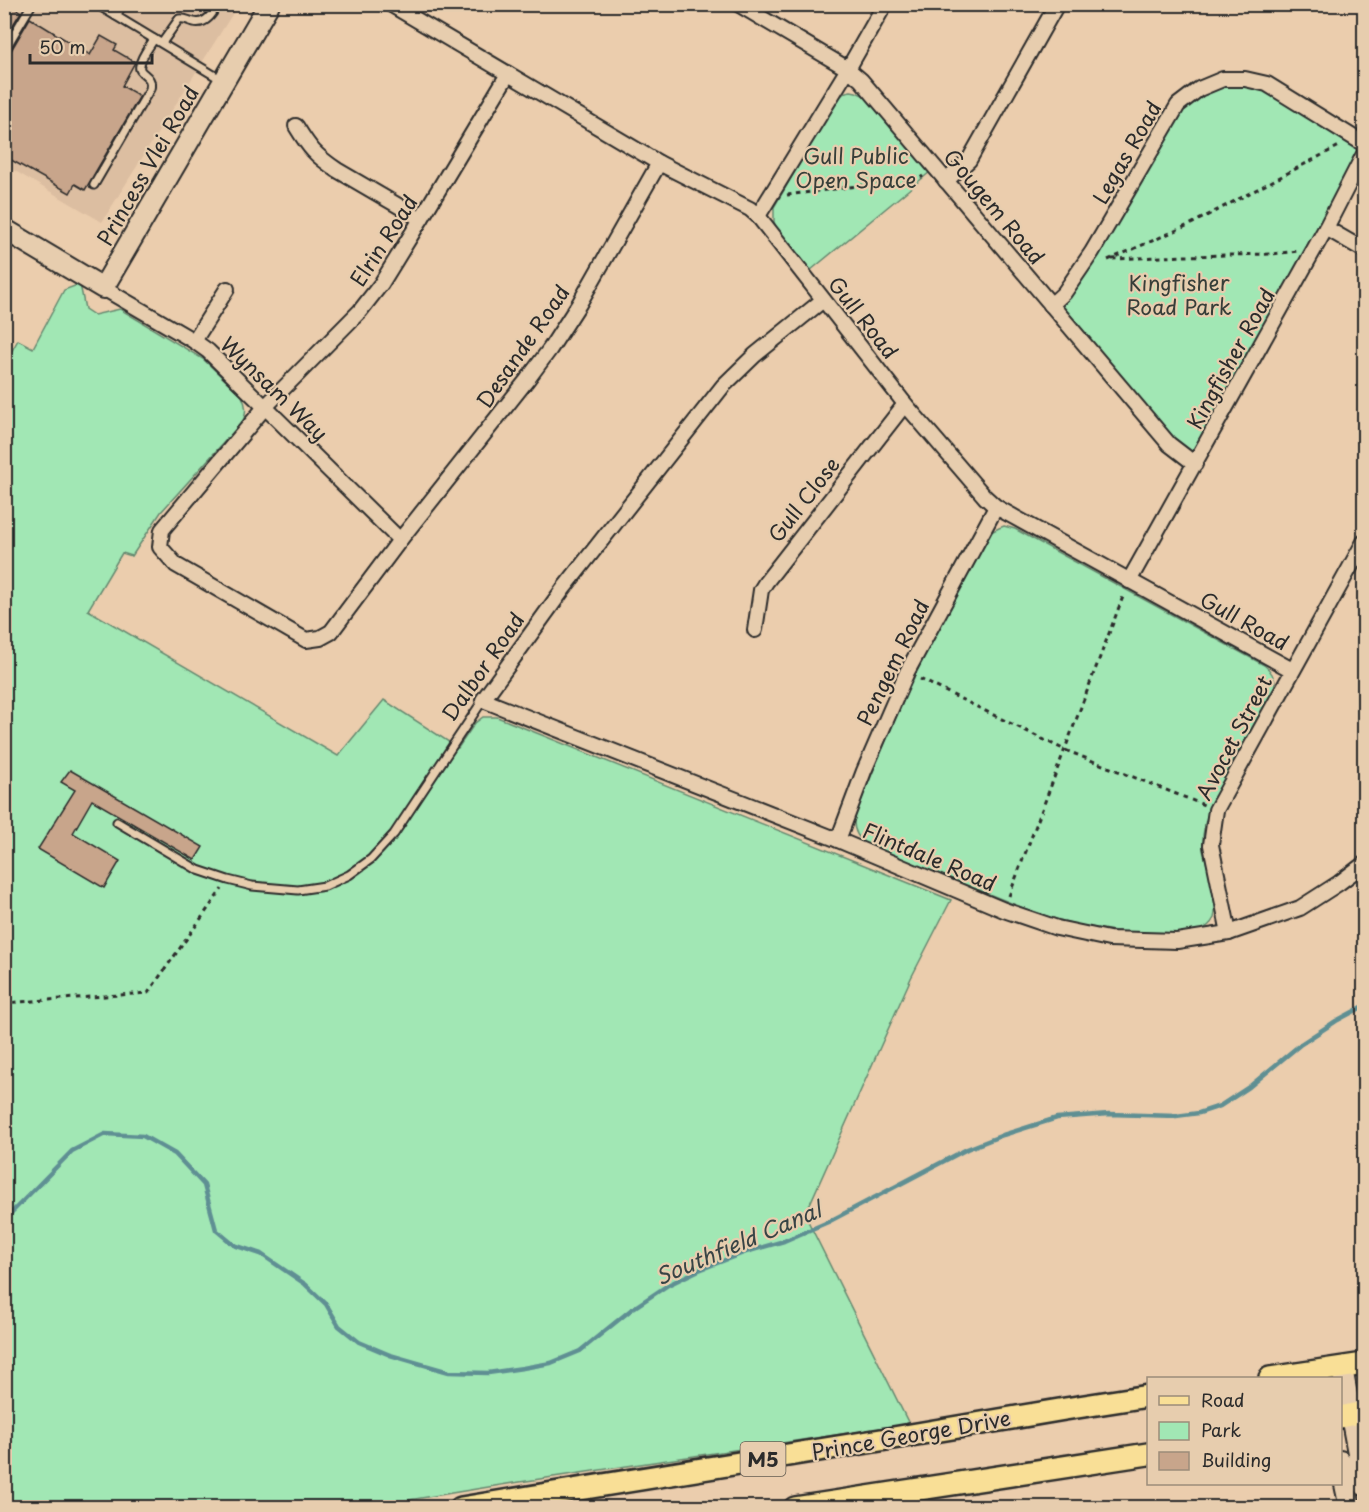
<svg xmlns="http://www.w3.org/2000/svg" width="1369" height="1512" viewBox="0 0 1369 1512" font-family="'Playpen Sans',sans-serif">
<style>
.built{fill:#dcbea1}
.green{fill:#a1e7b4;stroke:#668970;stroke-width:1.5}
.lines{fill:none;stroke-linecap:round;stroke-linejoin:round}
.stream{stroke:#5f8f93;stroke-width:4.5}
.building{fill:#c8a58b;stroke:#2b2b2b;stroke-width:1.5}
.lane-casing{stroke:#2b2b2b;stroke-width:11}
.street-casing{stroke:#2b2b2b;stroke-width:18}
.secondary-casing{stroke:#2b2b2b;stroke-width:24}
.primary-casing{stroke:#2b2b2b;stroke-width:26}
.path{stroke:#2b2b2b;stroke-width:3;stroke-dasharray:4.5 4.5;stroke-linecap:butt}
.lane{stroke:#e7cdae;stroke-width:7}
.street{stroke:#e7cdae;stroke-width:14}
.secondary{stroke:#e7cdae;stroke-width:20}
.primary{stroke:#f9df96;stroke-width:21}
.labels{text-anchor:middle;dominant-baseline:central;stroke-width:4.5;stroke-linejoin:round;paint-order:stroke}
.shield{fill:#e7cdae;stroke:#635c52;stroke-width:1.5}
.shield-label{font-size:20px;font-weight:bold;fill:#2b2b2b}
.street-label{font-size:21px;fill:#2b2b2b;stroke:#e7cdae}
.park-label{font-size:21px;fill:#373e39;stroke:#e7cdae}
.water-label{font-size:22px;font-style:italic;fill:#384445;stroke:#e7cdae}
</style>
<rect width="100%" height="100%" fill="#ebcdad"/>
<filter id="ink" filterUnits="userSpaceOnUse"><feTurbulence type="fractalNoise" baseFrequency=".0167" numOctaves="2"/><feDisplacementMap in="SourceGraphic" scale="12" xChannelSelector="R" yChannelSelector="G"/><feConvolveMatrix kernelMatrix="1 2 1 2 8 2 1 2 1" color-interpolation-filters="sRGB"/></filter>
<g filter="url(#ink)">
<!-- built -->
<polygon class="built" points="5,5 238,5 102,222 5,165"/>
<!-- green -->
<g class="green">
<polygon points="1245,79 1364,144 1195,464 1051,305 1178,105 1199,89"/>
<polygon points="851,91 856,92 865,96 930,172 811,270 777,229 774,222 774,207 838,98 846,92"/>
<path d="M 80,284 L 85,309 L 94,315 L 120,309 L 203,359 L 242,396 C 246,405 247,412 243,421 L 161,512 L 132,556 L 122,553 L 88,610 L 338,756 L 384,700 L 458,748 L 475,723 L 483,717 L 497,717 L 951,900 L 911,978 L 805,1215 L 909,1424 L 513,1483 L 366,1507 L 5,1508 L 5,363 L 18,340 L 33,348 L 64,290 Z"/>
<path d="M 1004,526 L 1015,529 L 1264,665 C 1272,671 1276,679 1275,690 L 1211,806 C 1204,821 1202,834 1203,850 C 1207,866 1219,904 1214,918 C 1211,924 1207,928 1200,930 C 1191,933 1178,933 1168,933 C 1142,934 1116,932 1090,927 C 1071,924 1054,918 1036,913 L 867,845 C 857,838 853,830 854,818 C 871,777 887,736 906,695 C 931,640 960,586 989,533 L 999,528 Z"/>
</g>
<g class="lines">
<!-- stream -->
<polyline class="stream" points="4,1216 11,1213 72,1151 105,1134 143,1136 175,1154 204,1185 216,1230 234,1245 261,1254 305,1284 326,1304 339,1326 359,1342 390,1355 449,1372 488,1373 523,1368 551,1363 580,1351 632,1309 668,1285 699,1270 746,1252 784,1241 828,1222 967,1149 1003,1135 1057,1118 1109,1114 1176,1116 1199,1113 1220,1106 1249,1087 1301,1044 1336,1021 1364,1006"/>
</g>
<!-- building -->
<g class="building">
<polygon points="4,4 8,4 21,12 4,39"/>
<polygon points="30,18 90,55 101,36 117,45 114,50 135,62 122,86 140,96 85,190 75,184 70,193 4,156 4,57 9,54"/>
<polygon points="70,770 203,847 195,860 92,800 73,833 120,861 104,888 38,849 75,790 61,782"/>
</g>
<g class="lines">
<defs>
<g id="lane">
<polyline points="96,4 222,80"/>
<polyline points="116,16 123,4"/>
<path d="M 162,43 L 179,19 C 186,18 188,21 194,22 C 206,25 213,13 218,4"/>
<polyline points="4,51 32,4"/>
<path d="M 94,185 L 150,89 C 154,74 137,75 140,65 C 141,56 150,46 154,39"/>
<polyline points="117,822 198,870 228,880 252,886 298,890 325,886 349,875 371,859 394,834 483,700"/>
</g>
<g id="street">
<polyline points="390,4 659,163 750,209 758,216 905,404 985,497 996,507 1292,670"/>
<polyline points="738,4 848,69 861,80 1169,444 1195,464"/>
<polyline points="508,74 421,219 381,284 360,311 265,407 162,530 160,547 176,565 306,640 320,638 331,632 400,540 527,380 550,349 579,304 659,163"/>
<path d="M 296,126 C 310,149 315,155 337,170 L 421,219"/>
<polyline points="946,181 969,160 1057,4"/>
<polyline points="758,216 848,69 885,4"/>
<polyline points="1326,228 1364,250"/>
<polyline points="103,288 194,341 208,351 400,540"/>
<polyline points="823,300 755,355 723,386 564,588 483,700 838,840 1004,910 1057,928 1109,939 1177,941 1229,933 1300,908 1339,883 1364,864"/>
<polyline points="1051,305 1064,293 1092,252 1178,105 1199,89 1223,79 1245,79 1267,84 1364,144"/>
<polyline points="194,341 227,289"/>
<polyline points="1129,581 1326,228 1364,154"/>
<polyline points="755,630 761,590 766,582 905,404"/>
<polyline points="838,840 864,771 907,672 996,507"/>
<polyline points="1229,933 1211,845 1216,810 1364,542"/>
</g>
<g id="secondary">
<polyline points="4,229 103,288 269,4"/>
<polyline points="1342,1368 1364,1485"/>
<polyline points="1340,1461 1350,1508"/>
</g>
<g id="primary">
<polyline points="1270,1378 1364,1364"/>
<polyline points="1340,1417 1364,1412"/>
<polyline points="461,1508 893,1438 1065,1409 1148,1396"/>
<polyline points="795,1508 1148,1454"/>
</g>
</defs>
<!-- lane casing -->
<use href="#lane" class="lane-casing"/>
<!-- street casing -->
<use href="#street" class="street-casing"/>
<!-- secondary casing -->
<use href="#secondary" class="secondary-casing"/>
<!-- primary casing -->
<use href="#primary" class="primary-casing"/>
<!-- path -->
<g class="path">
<polyline points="787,195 920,178 923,176"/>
<polyline points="1112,259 1186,256 1271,254 1298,251"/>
<polyline points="1108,260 1191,224 1341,145"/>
<polyline points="920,679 1065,750 1204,805"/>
<polyline points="1009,896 1124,594"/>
<polyline points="4,1003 148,993 222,889"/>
</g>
<!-- lane -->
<use href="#lane" class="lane"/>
<!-- street -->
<use href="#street" class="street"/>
<!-- secondary -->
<use href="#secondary" class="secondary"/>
<!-- primary -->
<use href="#primary" class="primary"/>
</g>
</g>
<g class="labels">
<!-- shield labels -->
<rect class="shield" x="740.5" y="1442" width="45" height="34" rx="4.5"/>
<g class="shield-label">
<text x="763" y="1459">M5</text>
</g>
<!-- street labels -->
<g class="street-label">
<text transform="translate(1126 152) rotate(-60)">Legas Road</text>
<text transform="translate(147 165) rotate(-60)">Princess Vlei Road</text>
<text transform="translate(995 206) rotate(50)">Gougem Road</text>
<text transform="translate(383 240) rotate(-57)">Elrin Road</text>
<text transform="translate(864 317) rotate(52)">Gull Road</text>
<text transform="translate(522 346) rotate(-55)">Desande Road</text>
<text transform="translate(1230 358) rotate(-61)">Kingfisher Road</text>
<text transform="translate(275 388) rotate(44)">Wynsam Way</text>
<text transform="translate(803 499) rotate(-52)">Gull Close</text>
<text transform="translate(1245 620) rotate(29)">Gull Road</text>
<text transform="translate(892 662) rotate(-64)">Pengem Road</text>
<text transform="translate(482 666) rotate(-55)">Dalbor Road</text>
<text transform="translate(1233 737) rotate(-62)">Avocet Street</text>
<text transform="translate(930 856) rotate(23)">Flintdale Road</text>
<text transform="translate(911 1434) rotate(-10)">Prince George Drive</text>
</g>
<!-- park labels -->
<g class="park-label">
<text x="856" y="155">Gull Public<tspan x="856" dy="24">Open Space</tspan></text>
<text x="1179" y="282">Kingfisher<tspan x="1179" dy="24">Road Park</tspan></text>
</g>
<!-- water labels -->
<g class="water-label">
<text transform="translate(738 1242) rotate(-23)">Southfield Canal</text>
</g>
</g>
<!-- margin -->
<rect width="1369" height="1512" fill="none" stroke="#e7cdae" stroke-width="24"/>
<rect x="12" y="12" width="1345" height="1488" fill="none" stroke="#2b2b2b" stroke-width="2" filter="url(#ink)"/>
<!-- legend -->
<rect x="1147" y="1377" width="195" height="108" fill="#e7cdae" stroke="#9c8c7a" stroke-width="1.5"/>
<rect x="1159" y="1396" width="30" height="9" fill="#f9df96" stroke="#9c8c7a" stroke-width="1.5"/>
<text x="1201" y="1407" font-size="18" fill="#2b2b2b">Road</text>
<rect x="1159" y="1422" width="30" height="18" fill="#a1e7b4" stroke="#9c8c7a" stroke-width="1.5"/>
<text x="1201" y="1437" font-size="18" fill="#2b2b2b">Park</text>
<rect x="1159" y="1452" width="30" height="18" fill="#c8a58b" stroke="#9c8c7a" stroke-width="1.5"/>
<text x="1201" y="1467" font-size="18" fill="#2b2b2b">Building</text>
<!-- scale -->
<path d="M30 54v9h122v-9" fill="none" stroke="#2b2b2b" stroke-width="3"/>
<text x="39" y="54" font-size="18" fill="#2b2b2b" stroke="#e7cdae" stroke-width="4.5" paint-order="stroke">50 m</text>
</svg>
